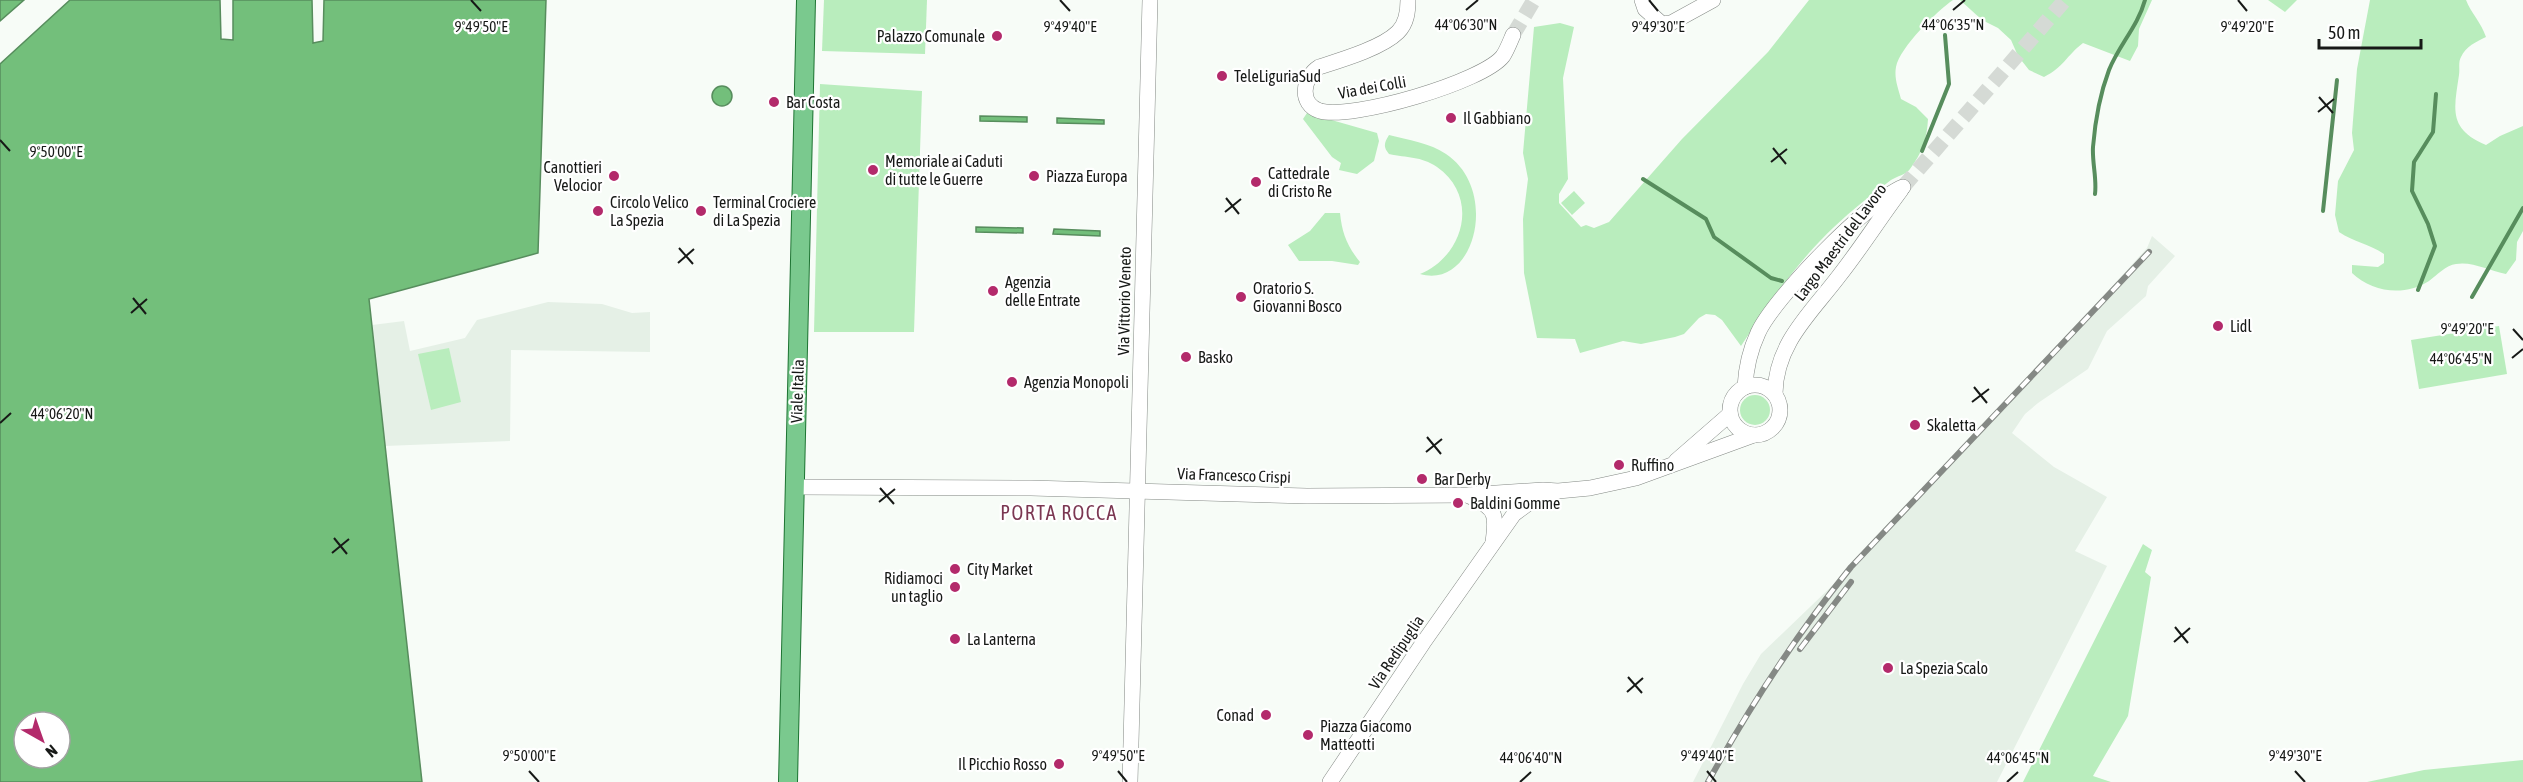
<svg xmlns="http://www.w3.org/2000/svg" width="2523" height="782" viewBox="0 0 2523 782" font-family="'Asap Condensed',sans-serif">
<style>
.built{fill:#e5f0e6}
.green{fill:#b9edbd}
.water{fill:#73bf7b;stroke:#578d5d;stroke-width:1.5;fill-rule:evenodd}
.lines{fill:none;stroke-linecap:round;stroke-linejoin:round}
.stream{stroke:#578d5d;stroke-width:4}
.tertiary-tunnel{stroke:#d5dad5;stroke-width:15;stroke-dasharray:15 8;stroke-linecap:butt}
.tertiary-casing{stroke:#848985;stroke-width:16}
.primary-casing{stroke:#1e7433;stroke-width:20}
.tertiary{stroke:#fff;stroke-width:15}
.primary{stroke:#7ac98e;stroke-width:18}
.rail-casing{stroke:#858985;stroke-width:6}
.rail{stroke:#fff;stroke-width:4;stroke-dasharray:11;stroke-linecap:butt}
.ticks{fill:none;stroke:#171917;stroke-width:2}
.poi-dot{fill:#b32a6b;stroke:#fff;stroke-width:2}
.labels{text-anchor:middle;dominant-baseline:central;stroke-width:4.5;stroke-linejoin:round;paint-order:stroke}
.poi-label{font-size:16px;fill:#171917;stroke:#fff;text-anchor:start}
.street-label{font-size:16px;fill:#171917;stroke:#fff}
.quarter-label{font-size:20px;letter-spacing:1.5px;fill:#7b3752;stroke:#fff}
.ticks-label{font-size:15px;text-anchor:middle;fill:#171917;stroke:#fff;stroke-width:4.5;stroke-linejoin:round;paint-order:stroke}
</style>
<rect width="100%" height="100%" fill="#f7fcf7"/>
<!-- built -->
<g class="built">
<polygon points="2152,236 2175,256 2148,286 2146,296 2107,331 2088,369 2038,403 2025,414 2012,433 2054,467 2107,497 2075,551 2107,566 1997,782 1693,782 1743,684 1761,654 1836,582 2003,408 2147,248"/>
<polygon points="548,302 602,304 632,313 650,312 650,352 511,350 510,441 385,446 372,325 404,321 410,351 465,338 477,320"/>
</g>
<!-- green -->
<g class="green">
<polygon points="824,0 927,0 925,54 822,51"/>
<path d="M 1809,0 L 1953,0 C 1937,11 1900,47 1896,67 C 1894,78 1898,88 1901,99 L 1916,107 L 1928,119 C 1927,139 1922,153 1910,169 C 1906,175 1897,176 1891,180 C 1871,195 1852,210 1834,227 C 1797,262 1769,303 1741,346 L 1722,320 L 1715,315 L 1706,314 L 1699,318 L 1684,334 L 1675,337 L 1641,344 L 1623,341 L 1580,353 L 1575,339 L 1537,338 L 1524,273 L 1523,219 L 1528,179 L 1523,153 L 1534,27 L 1560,23 L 1574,27 L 1563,78 L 1568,179 L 1559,194 L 1559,203 L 1581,227 L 1586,225 L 1594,228 L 1609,222 L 1682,139 L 1768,52 Z"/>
<path d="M 1960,0 L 2152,0 L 2139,29 L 2138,46 L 2130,61 L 2083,43 C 2066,56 2064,67 2044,77 L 2029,70 L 2018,56 L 2011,40 L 1998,28 L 1982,20 Z"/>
<polygon points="2268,0 2297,0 2285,12"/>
<path d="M 2370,0 L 2466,0 C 2471,13 2481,22 2486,37 C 2476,42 2466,46 2461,57 C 2458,62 2460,69 2459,75 C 2454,109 2448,129 2486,145 L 2500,136 L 2523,126 L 2523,231 L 2517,242 L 2516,260 L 2506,274 C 2490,271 2472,261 2456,264 C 2446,265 2437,275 2429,281 C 2404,297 2372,292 2352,273 L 2352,265 L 2378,267 L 2384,263 L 2384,254 C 2369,244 2354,242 2339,232 L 2335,215 L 2338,181 L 2354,150 L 2352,133 L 2357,69 Z"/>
<polygon points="820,84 922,91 914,332 814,332"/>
<polygon points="1307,113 1377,133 1379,141 1374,161 1357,174 1339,170 1341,163 1332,157 1303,119"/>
<path d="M 1389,135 C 1408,140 1430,143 1446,154 C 1500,190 1475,290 1420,274 C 1464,256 1480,197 1437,167 C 1421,156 1407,158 1389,154 C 1383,147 1384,143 1389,135 Z"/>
<polygon points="1574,191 1585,203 1572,215 1561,203"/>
<path d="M 1325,213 L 1340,213 C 1342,233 1347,246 1360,262 L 1358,265 L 1332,261 L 1299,261 L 1288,245 L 1310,231 Z"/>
<polygon points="2499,326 2507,374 2419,389 2411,340"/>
<polygon points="449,348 461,402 431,410 418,354"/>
<circle cx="1755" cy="410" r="15"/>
<polygon points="2143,544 2152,550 2145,572 2151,577 2128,716 2093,776 2111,782 2023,782"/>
<polygon points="2523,760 2523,782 2367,782 2424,770"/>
</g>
<!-- water -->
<g class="water">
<polygon points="0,0 24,0 0,21"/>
<path d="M 70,0 L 220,0 L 221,39 L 233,40 L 233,0 L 312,0 L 313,43 L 323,41 L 324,0 L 546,0 L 538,253 L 369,299 L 422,782 L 0,782 L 0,64 ZM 24,722 L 60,722 L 60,758 L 24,758 Z"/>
<circle cx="722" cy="96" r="10"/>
<polygon points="980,116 1027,117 1027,122 980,121"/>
<polygon points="1057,118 1104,120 1104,124 1057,123"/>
<polygon points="976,227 1023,228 1023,233 976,232"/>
<polygon points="1054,229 1100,231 1100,236 1053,234"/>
</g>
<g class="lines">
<!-- stream -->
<g class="stream">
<polyline points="1922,151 1949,84 1945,35"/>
<polyline points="1643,179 1706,219 1714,237 1771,278 1782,281"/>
<path d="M 2095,194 C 2097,178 2092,163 2093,147 C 2095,122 2100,94 2109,70 C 2119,45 2138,26 2145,0"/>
<polyline points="2323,211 2337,80"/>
<polyline points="2418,290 2435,246 2428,224 2412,191 2414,162 2433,132 2436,94"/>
<polyline points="2472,297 2523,208"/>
</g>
<!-- tertiary-tunnel -->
<g class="tertiary-tunnel">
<polyline points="1513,35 1534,0"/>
<polyline points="1903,187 2065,0"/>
</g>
<defs>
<g id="tertiary">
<path d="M 1408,0 C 1408,11 1407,23 1398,32 C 1382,48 1341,60 1319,67 C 1303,77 1298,104 1320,111 C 1352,120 1483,82 1503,56 C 1507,50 1510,42 1513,35"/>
<polyline points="1642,0 1645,9 1662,24 1671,23 1713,0"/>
<circle cx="1755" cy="410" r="25"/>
<path d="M 1745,387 C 1746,368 1750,350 1758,333 C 1773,299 1868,201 1903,187"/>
<path d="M 1775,393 C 1776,343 1811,313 1839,276 C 1861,248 1880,218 1901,190"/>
<polyline points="1676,461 1730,414"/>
<polyline points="794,487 1031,488 1307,496 1467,495 1543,490 1558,491 1590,488 1636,478 1754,435"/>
<path d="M 1469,496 C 1496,508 1497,514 1493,542"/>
<polyline points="1130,782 1150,0"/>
<polyline points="1330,782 1423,643 1514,514 1533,500 1550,494"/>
</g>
<polyline id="primary" points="788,782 806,0"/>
</defs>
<!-- tertiary casing -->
<use href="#tertiary" class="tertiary-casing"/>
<!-- primary casing -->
<use href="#primary" class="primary-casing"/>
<!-- tertiary -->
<use href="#tertiary" class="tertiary"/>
<!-- primary -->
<use href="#primary" class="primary"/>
<defs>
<g id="rail">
<polyline points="1800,649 1851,582"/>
<path d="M 1708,782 C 1750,706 1796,635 1851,567 L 2149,252"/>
</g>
</defs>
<!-- rail casing -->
<use href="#rail" class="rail-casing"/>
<!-- rail -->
<use href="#rail" class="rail"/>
</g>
<!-- ticks -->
<path class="ticks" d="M 471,0 L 481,11M 1060,0 L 1070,11M 1649,0 L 1658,11M 2238,0 L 2247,11M 1466,10 L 1478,0M 1953,10 L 1965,0M 2319,97 L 2333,113M 2318,112 L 2334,99M 0,140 L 10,151M 1773,148 L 1786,164M 1771,162 L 1787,149M 1226,198 L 1239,214M 1225,212 L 1241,199M 679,248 L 693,264M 678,263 L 694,249M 133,298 L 146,314M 131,313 L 147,299M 2513,329 L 2523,340M 2512,358 L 2523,349M 1974,387 L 1987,403M 1972,402 L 1989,389M 0,423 L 11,413M 1427,437 L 1441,454M 1426,452 L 1442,439M 880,488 L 894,504M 879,502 L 895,489M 334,538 L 347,554M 332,553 L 349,539M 2175,627 L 2188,643M 2174,642 L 2190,628M 1628,677 L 1642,693M 1627,692 L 1643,678M 529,771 L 539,782M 1118,771 L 1127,782M 1707,771 L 1716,782M 2295,771 L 2305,782M 1520,782 L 1531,772M 2007,782 L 2018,772"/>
<!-- markers -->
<g class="poi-dot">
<circle cx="997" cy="36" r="6"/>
<circle cx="1222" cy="76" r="6"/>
<circle cx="774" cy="102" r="6"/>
<circle cx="1451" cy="118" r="6"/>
<circle cx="873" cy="170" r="6"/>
<circle cx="614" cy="176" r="6"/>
<circle cx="1034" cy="176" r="6"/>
<circle cx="1256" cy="182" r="6"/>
<circle cx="598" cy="211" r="6"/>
<circle cx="701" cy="211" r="6"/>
<circle cx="993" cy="291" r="6"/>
<circle cx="1241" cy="297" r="6"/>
<circle cx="2218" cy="326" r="6"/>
<circle cx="1186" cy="357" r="6"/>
<circle cx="1012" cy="382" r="6"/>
<circle cx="1915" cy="425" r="6"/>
<circle cx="1619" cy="465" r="6"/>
<circle cx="1422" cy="479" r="6"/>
<circle cx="1458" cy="503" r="6"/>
<circle cx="955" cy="569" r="6"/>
<circle cx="955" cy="587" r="6"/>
<circle cx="955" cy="639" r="6"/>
<circle cx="1888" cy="668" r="6"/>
<circle cx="1266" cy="715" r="6"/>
<circle cx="1308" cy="735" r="6"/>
<circle cx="1059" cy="764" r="6"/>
</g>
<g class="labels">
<!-- poi labels -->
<g class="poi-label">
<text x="985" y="36" text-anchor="end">Palazzo Comunale</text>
<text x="1234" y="76">TeleLiguriaSud</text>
<text x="786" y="102">Bar Costa</text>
<text x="1463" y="118">Il Gabbiano</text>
<text x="885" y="161">Memoriale ai Caduti<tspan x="885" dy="18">di tutte le Guerre</tspan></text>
<text x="602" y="167" text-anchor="end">Canottieri<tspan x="602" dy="18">Velocior</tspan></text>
<text x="1268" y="173">Cattedrale<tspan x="1268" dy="18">di Cristo Re</tspan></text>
<text x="1046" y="176">Piazza Europa</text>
<text x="610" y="202">Circolo Velico<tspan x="610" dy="18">La Spezia</tspan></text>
<text x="713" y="202">Terminal Crociere<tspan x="713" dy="18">di La Spezia</tspan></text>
<text x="1005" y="282">Agenzia<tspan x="1005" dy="18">delle Entrate</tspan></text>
<text x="1253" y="288">Oratorio S.<tspan x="1253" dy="18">Giovanni Bosco</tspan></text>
<text x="2230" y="326">Lidl</text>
<text x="1198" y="357">Basko</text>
<text x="1024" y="382">Agenzia Monopoli</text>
<text x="1927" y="425">Skaletta</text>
<text x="1631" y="465">Ruffino</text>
<text x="1434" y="479">Bar Derby</text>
<text x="1470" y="503">Baldini Gomme</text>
<text x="967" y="569">City Market</text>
<text x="943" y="578" text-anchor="end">Ridiamoci<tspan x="943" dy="18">un taglio</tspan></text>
<text x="967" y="639">La Lanterna</text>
<text x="1900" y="668">La Spezia Scalo</text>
<text x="1254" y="715" text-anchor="end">Conad</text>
<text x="1320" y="726">Piazza Giacomo<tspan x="1320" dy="18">Matteotti</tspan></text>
<text x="1047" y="764" text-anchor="end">Il Picchio Rosso</text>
</g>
<!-- street labels -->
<g class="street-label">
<text transform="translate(1372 87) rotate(-10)">Via dei Colli</text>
<text transform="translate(1840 242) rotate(-53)">Largo Maestri del Lavoro</text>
<text transform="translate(1124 301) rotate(-89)">Via Vittorio Veneto</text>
<text transform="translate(797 391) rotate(-88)">Viale Italia</text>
<text transform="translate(1234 475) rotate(2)">Via Francesco Crispi</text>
<text transform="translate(1396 652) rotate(-56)">Via Redipuglia</text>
</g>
<!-- quarter labels -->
<g class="quarter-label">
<text x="1059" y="512">PORTA ROCCA</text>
</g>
</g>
<g class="ticks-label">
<text x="1466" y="30">44°06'30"N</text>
<text x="1953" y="30">44°06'35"N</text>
<text x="1070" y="32">9°49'40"E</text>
<text x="1658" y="32">9°49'30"E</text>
<text x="2247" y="32">9°49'20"E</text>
<text x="481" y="32">9°49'50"E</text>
<text x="56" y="157">9°50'00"E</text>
<text x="2467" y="334">9°49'20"E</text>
<text x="2461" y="364">44°06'45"N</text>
<text x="62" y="419">44°06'20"N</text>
<text x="529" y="761">9°50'00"E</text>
<text x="1118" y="761">9°49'50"E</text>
<text x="1707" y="761">9°49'40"E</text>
<text x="2295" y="761">9°49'30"E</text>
<text x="1531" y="763">44°06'40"N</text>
<text x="2018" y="763">44°06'45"N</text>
</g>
<!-- north arrow -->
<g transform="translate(42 740) rotate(140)"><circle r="28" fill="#ffffff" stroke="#a2a3a2" stroke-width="1.5"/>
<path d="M0-4.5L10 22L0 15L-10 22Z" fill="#b32a6b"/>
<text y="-9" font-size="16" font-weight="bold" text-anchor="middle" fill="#171917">N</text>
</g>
<!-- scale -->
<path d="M2319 39v9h102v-9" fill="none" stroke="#171917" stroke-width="3"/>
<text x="2328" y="39" font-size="18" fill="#171917" stroke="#ffffff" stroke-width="4.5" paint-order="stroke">50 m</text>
</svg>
